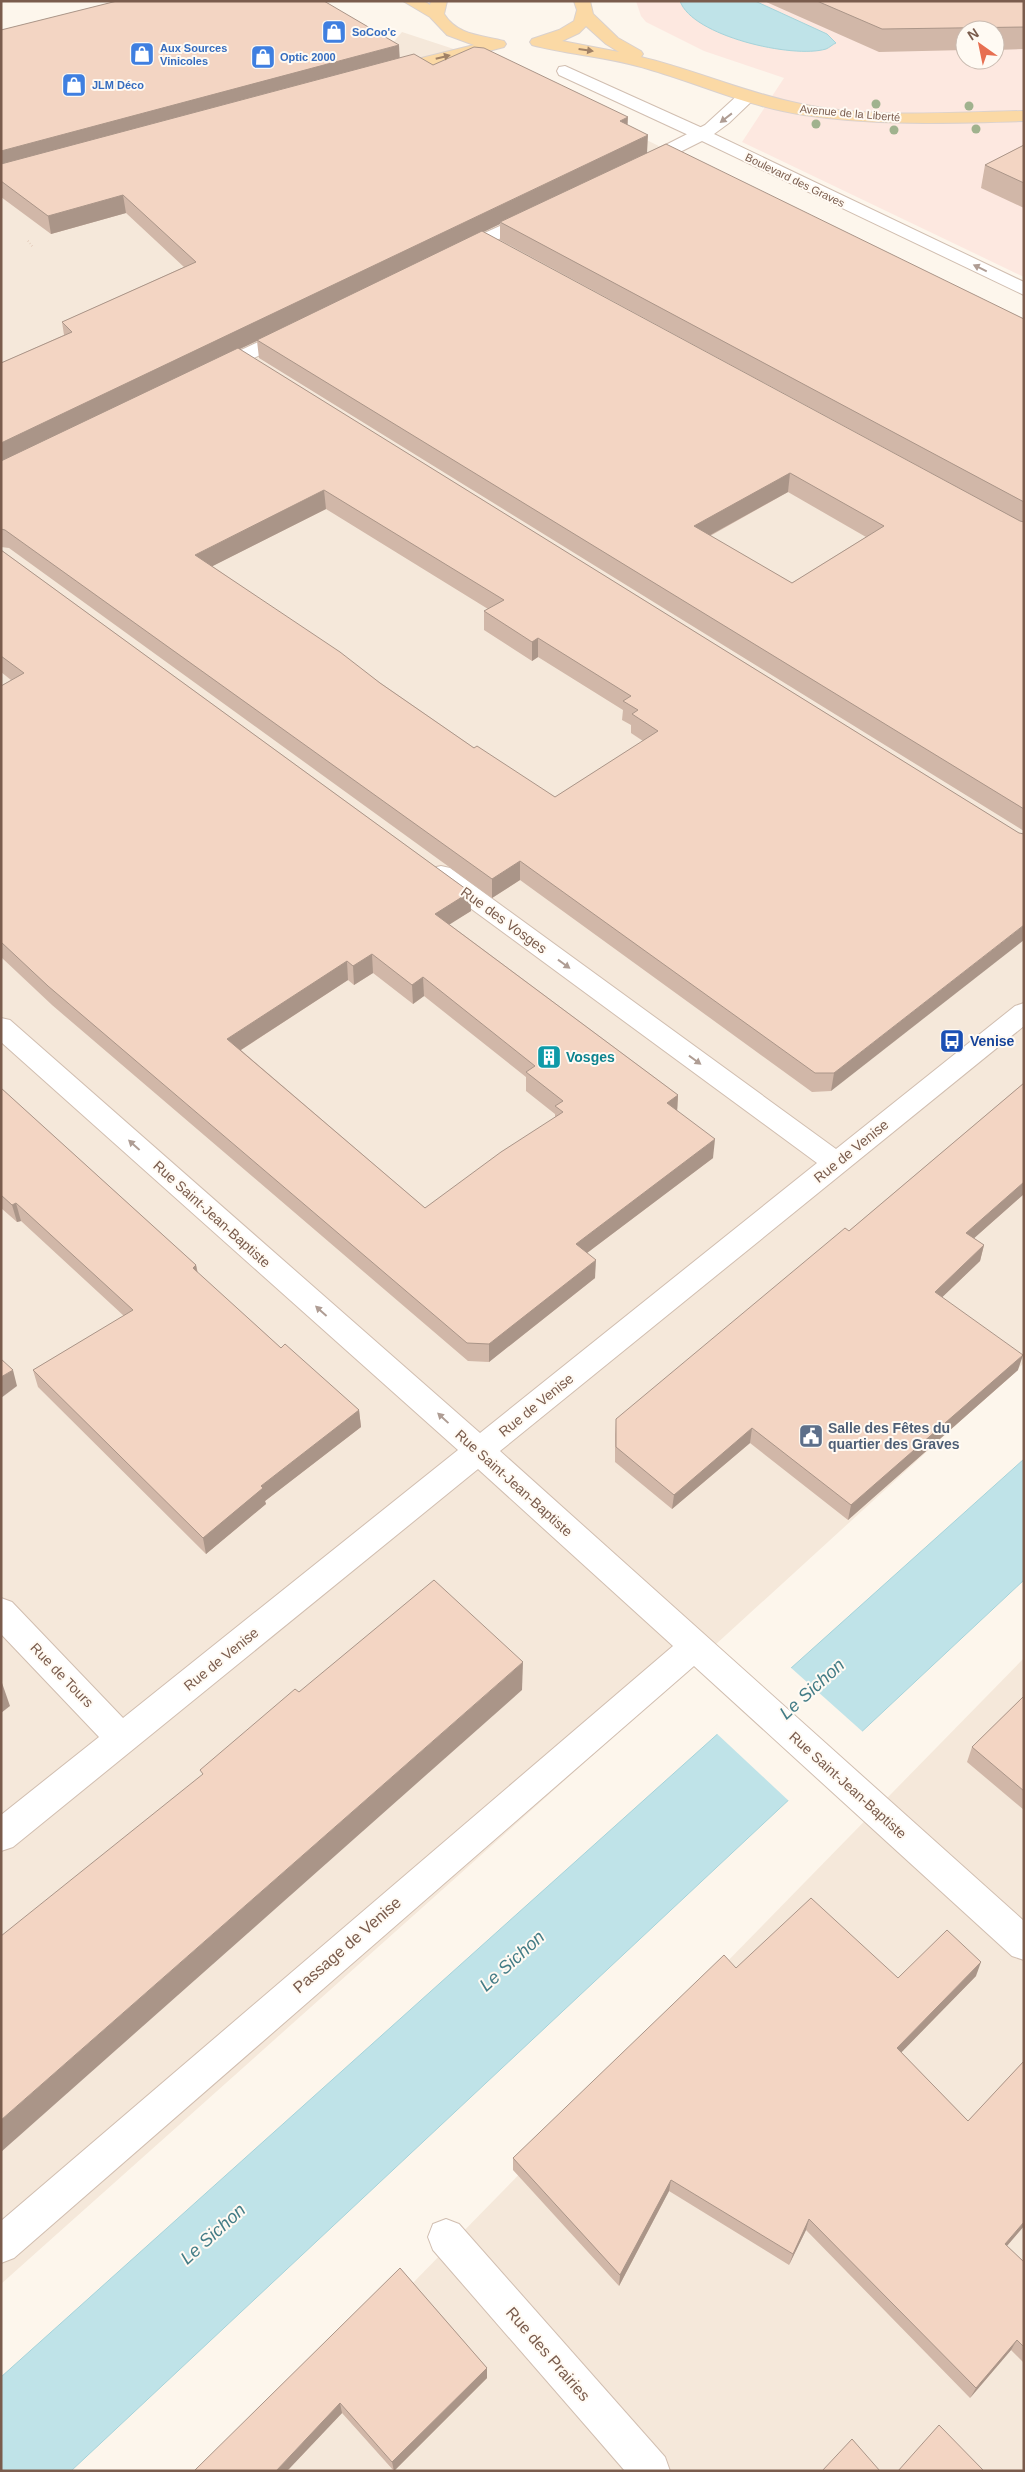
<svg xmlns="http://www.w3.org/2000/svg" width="1025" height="2472" viewBox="0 0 1025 2472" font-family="Helvetica,sans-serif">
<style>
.residential{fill:#f5e8da}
.commercial{fill:#fde8e0;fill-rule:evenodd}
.water{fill:#bfe3e8;stroke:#a5d3da}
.pier{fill:#fdf6ec}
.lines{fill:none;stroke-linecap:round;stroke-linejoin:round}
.lane-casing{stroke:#d1beb0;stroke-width:2}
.street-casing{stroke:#d1beb0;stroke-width:2}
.primary-casing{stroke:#dad1cd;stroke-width:2}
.path{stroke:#d9b8a5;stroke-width:2;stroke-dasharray:0.5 2.5;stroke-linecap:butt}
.lane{fill:#fff;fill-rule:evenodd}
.street{fill:#fff;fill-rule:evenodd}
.primary{fill:#fbd9a5;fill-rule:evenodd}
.tree{fill:#a0b28e}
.wall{fill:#d1b7a8;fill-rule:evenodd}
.shaded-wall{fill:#aa9588}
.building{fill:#f3d5c3;stroke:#aa9588;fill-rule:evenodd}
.oneway{fill:#a18267}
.oneway2{fill:#af9d94}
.labels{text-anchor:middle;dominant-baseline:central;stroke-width:4;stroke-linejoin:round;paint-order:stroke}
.far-shop-label{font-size:11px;font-weight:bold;fill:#366cbe;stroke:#fffaf3;text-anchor:start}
.far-street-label{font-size:11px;fill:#7a5c4d;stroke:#fffaf3}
.street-label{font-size:14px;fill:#7a5c4d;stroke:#fffaf3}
.transit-label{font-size:14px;font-weight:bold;fill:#164399;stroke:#fffaf3;text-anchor:start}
.culture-label{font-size:14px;font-weight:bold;fill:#0d838f;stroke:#fffaf3;text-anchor:start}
.service-label{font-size:14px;font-weight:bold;fill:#4e5e75;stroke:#fffaf3;text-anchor:start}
.near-street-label{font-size:16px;fill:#7a5c4d;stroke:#fffaf3}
.near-water-label{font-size:18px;font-style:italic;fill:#437c86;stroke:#fffaf3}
</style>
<rect width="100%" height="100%" fill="#fdf6ec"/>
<!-- residential -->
<g class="residential">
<polygon points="402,32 472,55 1024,324 1024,1363 668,1688 1,2284 1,108 390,46"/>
<polygon points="1024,1658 1024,2471 229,2471"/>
</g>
<!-- commercial -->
<path class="commercial" d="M 636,1 L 1024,1 L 1024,277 L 742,142 L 784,78 L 704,51 L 646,22 L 641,16 ZM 965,30 L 995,30 L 995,60 L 965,60 Z"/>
<!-- water -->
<g class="water">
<path d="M 680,1 L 755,1 L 827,34 L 836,43 C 833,44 829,48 826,49 C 793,59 692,36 680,1 Z"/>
<polygon points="1024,1459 1024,1580 71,2471 1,2471 1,2377"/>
</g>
<!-- pier -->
<polygon class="pier" points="789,1666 864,1733 790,1802 714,1731"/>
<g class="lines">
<defs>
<polygon id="lane" points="565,66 709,131 712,135 709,139 697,139 559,75 557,71 559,67"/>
<g id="street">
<polygon points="746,92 752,93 754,97 752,101 729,123 714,134 1024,282 1024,295 702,141 648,168 636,168 633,164 636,160 705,125 740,93"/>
<polygon points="533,211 539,212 542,216 539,220 463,256 451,256 448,252 451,248"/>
<polygon points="292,326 299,328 302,332 299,336 221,374 207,374 204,370 207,366"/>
<polygon points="441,866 450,868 836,1149 1015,1006 1024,1003 1024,1026 500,1451 1024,1921 1024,1960 1012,1956 694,1666 14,2258 1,2263 1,2221 673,1646 478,1469 13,1847 1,1851 1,1815 99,1737 1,1634 1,1598 12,1602 123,1718 458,1450 1,1042 1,1018 10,1020 480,1433 817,1163 432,880 429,874 432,868"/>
<polygon points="446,2219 459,2224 665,2457 670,2471 625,2471 433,2250 428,2237 433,2224"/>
</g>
<g id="primary">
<path d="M 403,1 L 424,1 L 430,5 L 431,1 L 447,1 L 444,14 C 458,36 482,35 504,41 L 506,44 L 504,47 L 397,75 L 385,75 L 383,71 L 385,67 L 474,45 L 447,35 L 430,17 Z"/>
<path d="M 574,1 L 590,1 L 593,14 L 618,38 L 641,51 L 643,54 L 641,57 C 695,70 746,93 801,104 C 870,119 953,112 1024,111 L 1024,121 C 951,123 877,126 804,115 C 749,107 700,84 648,69 C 610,57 570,55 532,45 L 530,42 L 532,39 L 559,30 L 574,21 L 577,10 ZM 586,26 L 606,44 L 619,52 L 562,41 L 579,33 Z"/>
</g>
</defs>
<!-- lane casing -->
<use href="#lane" class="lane-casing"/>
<!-- street casing -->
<use href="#street" class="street-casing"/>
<!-- primary casing -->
<use href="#primary" class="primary-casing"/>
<!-- path -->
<polyline class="path" points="28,241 33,247"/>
<!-- lane -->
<use href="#lane" class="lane"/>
<!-- street -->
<use href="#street" class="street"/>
<!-- primary -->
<use href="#primary" class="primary"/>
</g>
<!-- trees -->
<g class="tree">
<circle cx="876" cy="104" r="4.5"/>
<circle cx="969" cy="106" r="4.5"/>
<circle cx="816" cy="124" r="4.5"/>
<circle cx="976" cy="129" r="4.5"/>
<circle cx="894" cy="130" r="4.5"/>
</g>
<!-- wall -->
<g class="wall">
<polygon points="764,1 1024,1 1024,49 995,50 995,30 965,30 965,50 879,52"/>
<path d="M 1,30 L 400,58 L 433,65 L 627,125 L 647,153 L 1024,319 L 1024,831 L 259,358 L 257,341 L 239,349 L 1019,833 L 831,1091 L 812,1092 L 520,880 L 492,898 L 9,548 L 1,547 L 1,363 L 64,335 L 62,322 L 184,267 L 126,213 L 51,234 L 1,197 ZM 500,224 L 500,240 L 1020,521 L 483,232 ZM 788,492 L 866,537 L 792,583 L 710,536 ZM 326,509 L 488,609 L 484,611 L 484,630 L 532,661 L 538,657 L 623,710 L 622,720 L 631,725 L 631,733 L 643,741 L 555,797 L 474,748 L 212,566 Z"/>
<polygon points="1024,145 1024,208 981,188 985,165"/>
<path d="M 1,550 L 470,892 L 471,911 L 449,924 L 678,1095 L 677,1110 L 713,1158 L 587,1253 L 595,1278 L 489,1362 L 468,1361 L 52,1005 L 1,957 L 1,686 L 11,680 L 1,672 ZM 373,973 L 413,1004 L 424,996 L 526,1077 L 526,1091 L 555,1114 L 555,1118 L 425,1208 L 241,1050 L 348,980 L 354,985 Z"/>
<polygon points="1024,1083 1024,1194 974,1238 984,1245 980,1261 942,1297 1018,1370 848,1520 750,1443 672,1509 615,1462 615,1435 616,1419 849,1231"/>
<polygon points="1,1088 196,1265 198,1273 281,1348 359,1410 361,1427 265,1501 266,1504 206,1554 38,1387 33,1370 124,1316 21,1221 17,1222 1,1208"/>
<polygon points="1024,1696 1024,1810 967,1762 972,1747"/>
<polygon points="736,1968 898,1978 976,1976 901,2052 968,2121 1024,2061 1024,2226 1007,2246 1024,2262 1024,2363 1011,2350 970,2398 806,2230 789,2265 669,2191 619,2286 513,2170 513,2158"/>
<polygon points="400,2268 487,2368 487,2378 394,2471 342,2413 287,2471"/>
</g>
<!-- shaded-wall -->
<g class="shaded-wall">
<polygon points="399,45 400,63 1,170 1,151"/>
<polygon points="628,117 627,135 620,121"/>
<polygon points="648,135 647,153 500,222 500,224 1,464 1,443"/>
<polygon points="123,195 126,213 51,234 48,216"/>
<polygon points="790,473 788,492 692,545 694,526"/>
<polygon points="324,490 326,509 197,574 195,555"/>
<polygon points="538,638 538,657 532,661 532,642"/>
<polygon points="520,861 520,880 492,898 492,879"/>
<polygon points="470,892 471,911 436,933 435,914"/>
<polygon points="1024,925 1024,940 831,1091 834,1073"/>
<polygon points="372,954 373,973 354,985 353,966"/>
<polygon points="347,961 348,980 230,1057 227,1039"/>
<polygon points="423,977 424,996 413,1004 412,985"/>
<polygon points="678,1095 677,1114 667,1103"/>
<polygon points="715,1139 713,1158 575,1262 576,1244"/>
<polygon points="1024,1182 1024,1194 963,1248 966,1233"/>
<polygon points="16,1203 21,1221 17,1222 12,1205"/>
<polygon points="984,1245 980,1261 931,1308 935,1292"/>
<polygon points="596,1260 595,1278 489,1362 489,1344"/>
<polygon points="196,1265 199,1282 193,1268"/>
<polygon points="1023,1355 1018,1370 848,1520 851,1505"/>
<polygon points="13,1370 17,1386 1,1398 1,1377"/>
<polygon points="359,1410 361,1427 265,1501 266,1504 206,1554 203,1538 261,1486"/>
<polygon points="752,1428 750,1443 672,1509 674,1495"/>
<polygon points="523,1662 522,1690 1,2152 1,2120"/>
<polygon points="1,1680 10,1706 1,1713"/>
<polygon points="981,1962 976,1976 893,2061 897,2048"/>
<polygon points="671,2180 669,2191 619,2286 620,2275"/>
<polygon points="809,2219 806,2230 789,2265 793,2254"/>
<polygon points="1024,2222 1024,2226 999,2255 1005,2244"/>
<polygon points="1017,2340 1011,2350 970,2398 976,2388"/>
<polygon points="487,2368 487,2378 394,2471 392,2462"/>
<polygon points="340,2403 342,2413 287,2471 276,2471"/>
</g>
<!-- building -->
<g class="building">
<polygon points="117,1 324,1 399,45 1,151 1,30"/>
<polygon points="817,1 1024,1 1024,27 882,29"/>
<polygon points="474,47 484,48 628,117 620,121 648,135 1,443 1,363 72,332 62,322 196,262 123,195 48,216 1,181 1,164 414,54 433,65"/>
<polygon points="666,144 1024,319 1024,502 500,222"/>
<polygon points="1024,145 1024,183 985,165"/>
<path d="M 482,231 L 1020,521 L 1024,522 L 1024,809 L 257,340 ZM 790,473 L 884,526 L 792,583 L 694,526 Z"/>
<path d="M 238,348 L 1019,833 L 1024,834 L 1024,925 L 834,1073 L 815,1073 L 520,861 L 492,879 L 5,530 L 1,529 L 1,461 ZM 324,490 L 504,600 L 484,611 L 532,642 L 538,638 L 631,696 L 623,701 L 638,710 L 632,714 L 658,731 L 555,797 L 477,746 L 474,748 L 380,683 L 340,652 L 195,555 Z"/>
<path d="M 1,550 L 470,892 L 435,914 L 678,1095 L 667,1103 L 715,1139 L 576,1244 L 596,1260 L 489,1344 L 467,1343 L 48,986 L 1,942 L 1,686 L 24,673 L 1,656 ZM 372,954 L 412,985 L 423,977 L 535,1066 L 526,1072 L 563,1101 L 555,1106 L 563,1112 L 501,1152 L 425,1208 L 227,1039 L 347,961 L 353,966 Z"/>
<polygon points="1024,1083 1024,1182 966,1233 984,1245 935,1292 1023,1355 851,1505 752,1428 674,1495 616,1447 616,1419 845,1228 849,1231"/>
<polygon points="1,1088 196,1265 193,1268 281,1348 285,1344 359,1410 261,1486 263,1488 203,1538 33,1370 133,1310 16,1203 12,1205 1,1195"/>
<polygon points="1,1359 13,1370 1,1377"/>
<polygon points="434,1580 523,1662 1,2120 1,1936 203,1774 200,1770 295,1689 299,1692"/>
<polygon points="1024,1696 1024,1791 972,1747"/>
<polygon points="811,1898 898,1978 947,1930 981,1962 897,2048 968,2121 1024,2061 1024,2222 1005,2244 1024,2262 1024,2347 1017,2340 976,2388 809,2219 793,2254 671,2180 620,2275 513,2158 724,1955 736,1968"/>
<polygon points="400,2268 487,2368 392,2462 340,2403 276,2471 194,2471"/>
<polygon points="939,2425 984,2471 898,2471"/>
<polygon points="852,2439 880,2471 822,2471"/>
</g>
<!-- one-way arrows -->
<defs><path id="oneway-solid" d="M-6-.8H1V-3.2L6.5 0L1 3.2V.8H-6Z" transform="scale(1.25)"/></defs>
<g class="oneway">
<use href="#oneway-solid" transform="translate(586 50) rotate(8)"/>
<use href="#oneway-solid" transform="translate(443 57) rotate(-14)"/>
</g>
<g class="oneway2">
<use href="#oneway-solid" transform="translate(726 118) rotate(142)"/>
<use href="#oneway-solid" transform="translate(980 268) rotate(-154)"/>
<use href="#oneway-solid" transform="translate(564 964) rotate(36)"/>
<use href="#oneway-solid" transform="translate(695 1060) rotate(36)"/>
<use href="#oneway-solid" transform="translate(134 1145) rotate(-138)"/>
<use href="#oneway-solid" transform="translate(321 1311) rotate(-138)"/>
<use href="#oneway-solid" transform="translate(443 1418) rotate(-137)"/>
</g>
<!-- icons -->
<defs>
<symbol id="shop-square" viewBox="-11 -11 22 22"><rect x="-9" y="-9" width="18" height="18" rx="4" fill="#3f7fe0" stroke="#fffaf3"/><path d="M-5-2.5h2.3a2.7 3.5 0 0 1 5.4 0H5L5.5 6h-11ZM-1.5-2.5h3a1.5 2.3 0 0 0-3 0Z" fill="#fff"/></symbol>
<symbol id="bus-square" viewBox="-11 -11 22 22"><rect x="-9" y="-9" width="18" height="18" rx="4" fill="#1a4fb4" stroke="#fffaf3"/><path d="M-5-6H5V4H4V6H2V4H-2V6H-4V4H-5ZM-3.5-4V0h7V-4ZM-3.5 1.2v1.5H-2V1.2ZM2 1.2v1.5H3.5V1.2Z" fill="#fff"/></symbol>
<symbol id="building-square" viewBox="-11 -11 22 22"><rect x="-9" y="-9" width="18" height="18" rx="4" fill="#0f9aa8" stroke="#fffaf3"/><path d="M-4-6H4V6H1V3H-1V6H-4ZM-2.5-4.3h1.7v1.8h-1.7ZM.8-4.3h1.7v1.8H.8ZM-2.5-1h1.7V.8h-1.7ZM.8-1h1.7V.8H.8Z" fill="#fff"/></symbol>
<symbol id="civic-square" viewBox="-11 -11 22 22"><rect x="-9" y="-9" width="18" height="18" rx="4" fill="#5c6f8a" stroke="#fffaf3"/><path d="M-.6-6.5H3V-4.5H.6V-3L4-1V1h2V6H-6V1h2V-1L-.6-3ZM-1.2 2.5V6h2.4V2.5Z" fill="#fff"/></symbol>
</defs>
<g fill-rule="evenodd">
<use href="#shop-square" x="320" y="18" width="28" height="28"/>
<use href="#shop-square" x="128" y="40" width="28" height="28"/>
<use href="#shop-square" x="249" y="43" width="28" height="28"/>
<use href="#shop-square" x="60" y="71" width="28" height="28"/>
<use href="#bus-square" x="938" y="1027" width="28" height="28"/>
<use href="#building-square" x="535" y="1043" width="28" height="28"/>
<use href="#civic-square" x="797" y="1422" width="28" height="28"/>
</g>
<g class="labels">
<!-- far-shop labels -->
<g class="far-shop-label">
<text x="352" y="32">SoCoo'c</text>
<text x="160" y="48">Aux Sources<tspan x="160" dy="13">Vinicoles</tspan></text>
<text x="280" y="57">Optic 2000</text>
<text x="92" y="85">JLM Déco</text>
</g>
<!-- far-street labels -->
<g class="far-street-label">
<text transform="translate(850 113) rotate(5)">Avenue de la Liberté</text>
<text transform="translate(795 180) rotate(26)">Boulevard des Graves</text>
</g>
<!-- street labels -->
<g class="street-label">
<text transform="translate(504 920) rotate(36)">Rue des Vosges</text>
<text transform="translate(851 1151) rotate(-39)">Rue de Venise</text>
<text transform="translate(212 1214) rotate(42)">Rue Saint-Jean-Baptiste</text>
<text transform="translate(536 1405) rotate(-39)">Rue de Venise</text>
<text transform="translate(514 1483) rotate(42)">Rue Saint-Jean-Baptiste</text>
<text transform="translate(221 1659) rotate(-39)">Rue de Venise</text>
<text transform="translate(62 1675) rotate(46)">Rue de Tours</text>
<text transform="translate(848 1785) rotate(42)">Rue Saint-Jean-Baptiste</text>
</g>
<!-- transit labels -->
<g class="transit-label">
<text x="970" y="1041">Venise</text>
</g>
<!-- culture labels -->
<g class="culture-label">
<text x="566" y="1057">Vosges</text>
</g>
<!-- service labels -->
<g class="service-label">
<text x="828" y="1428">Salle des Fêtes du<tspan x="828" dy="16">quartier des Graves</tspan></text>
</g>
<!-- near-street labels -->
<g class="near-street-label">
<text transform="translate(347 1945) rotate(-41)">Passage de Venise</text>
<text transform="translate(548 2354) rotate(49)">Rue des Prairies</text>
</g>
<!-- near-water labels -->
<g class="near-water-label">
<text transform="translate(812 1689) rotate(-42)">Le Sichon</text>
<text transform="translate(512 1961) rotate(-42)">Le Sichon</text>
<text transform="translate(213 2234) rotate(-42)">Le Sichon</text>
</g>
</g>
<!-- border -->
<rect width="1025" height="2472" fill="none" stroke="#7a5c4d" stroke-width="5"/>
<!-- north arrow -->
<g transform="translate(980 45) rotate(327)"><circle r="24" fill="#fffaf3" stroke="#cabbb1"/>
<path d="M0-4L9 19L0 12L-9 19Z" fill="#e76f51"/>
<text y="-8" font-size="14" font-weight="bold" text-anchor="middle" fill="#7a5c4d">N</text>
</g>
</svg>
